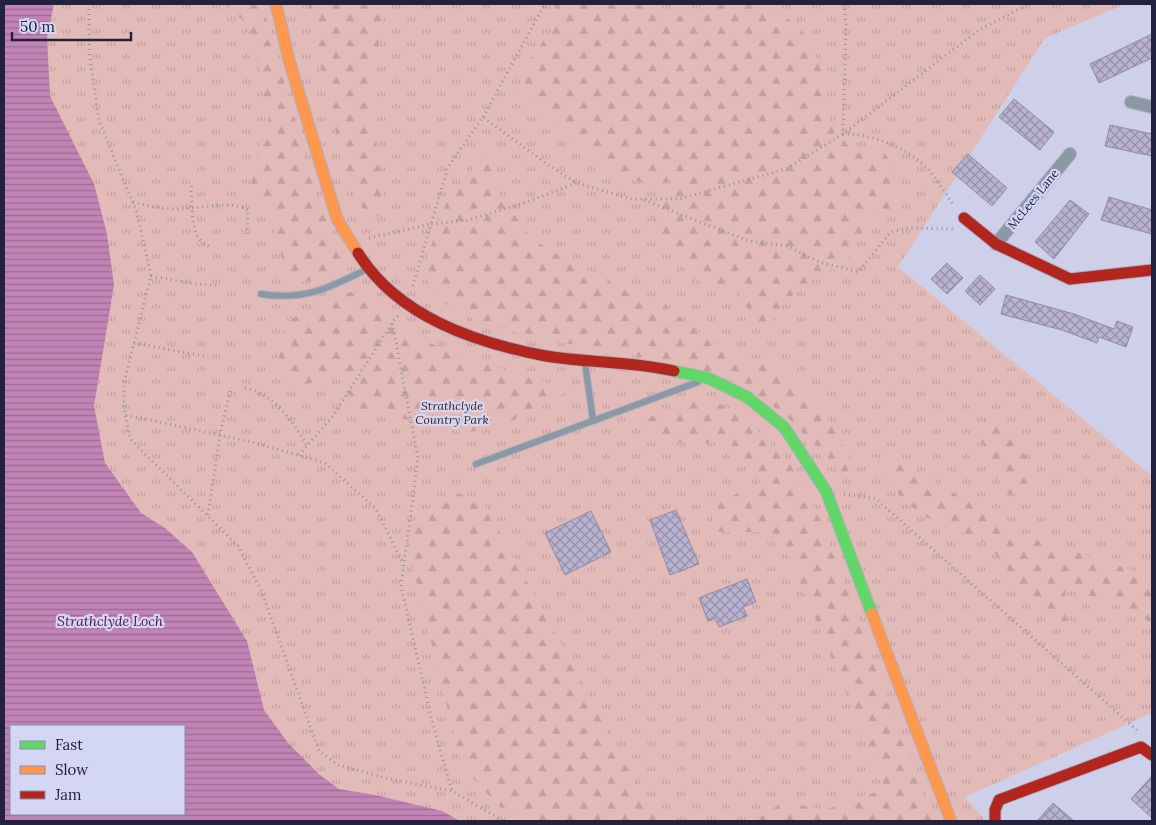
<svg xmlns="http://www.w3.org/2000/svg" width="1156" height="825" viewBox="0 0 1156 825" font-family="Lora,serif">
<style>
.grass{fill:url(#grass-tufts);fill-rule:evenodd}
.forest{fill:url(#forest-firs)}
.water{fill:url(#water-rules);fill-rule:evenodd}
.building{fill:url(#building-cross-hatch);stroke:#908ba3}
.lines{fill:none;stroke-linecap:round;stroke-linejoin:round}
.lane-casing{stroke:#aeafc5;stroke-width:8}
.street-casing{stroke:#aeafc5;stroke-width:14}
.fast-casing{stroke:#aeafc5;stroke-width:13}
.slow-casing{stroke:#aeafc5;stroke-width:13}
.jam-casing{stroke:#aeafc5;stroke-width:13}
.path{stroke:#8c95a1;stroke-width:3;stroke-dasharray:1 4;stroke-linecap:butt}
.lane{stroke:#8b99a4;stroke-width:6}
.street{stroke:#8b99a4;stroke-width:12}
.fast{stroke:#63d668;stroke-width:11}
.slow{stroke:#ff974d;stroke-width:11}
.jam{stroke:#b3261e;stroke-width:11}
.labels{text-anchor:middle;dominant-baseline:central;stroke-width:4.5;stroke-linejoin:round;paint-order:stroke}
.street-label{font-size:12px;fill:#22223f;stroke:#d3d6f4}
.park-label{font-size:12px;font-style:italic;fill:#471f10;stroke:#d3d6f4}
.water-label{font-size:14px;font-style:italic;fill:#610d4b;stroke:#d3d6f4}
</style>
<defs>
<pattern id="grass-tufts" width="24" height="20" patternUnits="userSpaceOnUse" patternTransform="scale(1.25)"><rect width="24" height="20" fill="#e2bbb8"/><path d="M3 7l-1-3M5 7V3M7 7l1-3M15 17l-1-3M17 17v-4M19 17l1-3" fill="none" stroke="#c2a09f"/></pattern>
<pattern id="forest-firs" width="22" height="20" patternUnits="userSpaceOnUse" patternTransform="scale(1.25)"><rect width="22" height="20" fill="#e2bbb8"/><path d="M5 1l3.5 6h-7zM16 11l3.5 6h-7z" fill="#c2a09f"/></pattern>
<pattern id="water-rules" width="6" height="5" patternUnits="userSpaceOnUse" patternTransform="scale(1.25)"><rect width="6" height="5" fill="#c184b4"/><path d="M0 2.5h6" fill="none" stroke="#9c6c94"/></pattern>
<pattern id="building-cross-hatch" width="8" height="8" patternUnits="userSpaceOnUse" patternTransform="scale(1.25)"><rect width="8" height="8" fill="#b8b2cf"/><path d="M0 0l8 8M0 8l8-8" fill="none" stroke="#9590a9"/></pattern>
</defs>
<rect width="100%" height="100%" fill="#ced0e9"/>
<!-- grass -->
<path class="grass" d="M 4,4 L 1125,4 L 1045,38 L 898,267 L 1152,476 L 1152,713 L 965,797 L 986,821 L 4,821 ZM 11,726 L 184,726 L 184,814 L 11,814 Z"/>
<!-- forest -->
<g class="forest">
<polygon points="224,4 264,4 266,17 317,198 345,257 322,280 287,283 271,209 250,190 258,152 269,118 255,48 247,24"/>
<polygon points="308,4 386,4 369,92 386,212 372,219 353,196 337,137"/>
<polygon points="554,4 650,4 669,17 704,11 712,4 767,4 800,27 824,72 827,115 853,153 885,153 899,176 894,209 869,216 856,246 843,268 821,272 784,302 764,336 752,318 736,285 720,291 692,278 665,241 652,214 685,176 652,187 619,174 569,139 516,91 531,57 558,22"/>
<polygon points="492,145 497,190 531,238 580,268 623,289 665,305 720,348 753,370 750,358 779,366 817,399 849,457 848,478 782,412 729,379 694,367 532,337 476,321 444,303 422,272 446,203"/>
<polygon points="351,292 386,311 423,340 460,356 571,390 510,422 466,433 426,422 390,417 359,409 338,376 293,387 277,372 285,323 306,310"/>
<path d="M 708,398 L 744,416 L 789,462 L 822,523 L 934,821 L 755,821 L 784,801 L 824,810 L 886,789 L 790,558 L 763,532 L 718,532 L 708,508 L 766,479 L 729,443 C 700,442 657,449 636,424 L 662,412 Z"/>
<polygon points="989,417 1007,433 1029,460 1039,489 1010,495 994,475 976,427"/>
<polygon points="872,457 894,462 934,481 1023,535 1144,574 1152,579 1152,624 1130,609 1066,588 1064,609 1071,635 1032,609 1006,567 986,543 928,518 904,502"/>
<polygon points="452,492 482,500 640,788 663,821 526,821 500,807 462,767 410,556 409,524"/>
</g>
<!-- water -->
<path class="water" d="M 4,4 L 54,4 L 47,37 L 50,96 L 94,184 L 107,234 L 114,285 L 94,406 L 105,463 L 141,513 L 165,528 L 192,552 L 247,641 L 264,710 L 288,743 L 320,775 L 339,789 L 375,795 L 442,811 L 460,821 L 4,821 ZM 11,726 L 184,726 L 184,814 L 11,814 Z"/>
<!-- building -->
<g class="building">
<polygon points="1152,34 1152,58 1099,83 1090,64"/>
<polygon points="1014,99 1054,132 1040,150 999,117"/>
<polygon points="1110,125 1152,134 1152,156 1105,146"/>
<polygon points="968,154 1007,188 992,206 952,172"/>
<polygon points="1109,197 1152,210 1152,234 1101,220"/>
<polygon points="1070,200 1089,214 1054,259 1035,242"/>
<polygon points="947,263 963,278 947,294 931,279"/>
<polygon points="980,275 995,289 980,305 965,291"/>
<polygon points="1006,295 1074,314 1114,329 1117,321 1133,327 1126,347 1099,337 1097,343 1062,330 1001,314"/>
<polygon points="676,510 699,564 670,575 650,520"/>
<polygon points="591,511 611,552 565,575 545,533"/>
<polygon points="747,579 756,602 743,607 747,616 719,627 715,618 708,621 699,598"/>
<polygon points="1152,776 1152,818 1131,799"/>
<polygon points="1053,803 1074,821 1037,821"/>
</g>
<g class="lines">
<defs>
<g id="lane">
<path d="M 261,294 C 305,301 329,288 367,269"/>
<polyline points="585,363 593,420"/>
<polyline points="476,464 698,382"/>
</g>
<g id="street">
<polyline points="1131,102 1152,107"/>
<polyline points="996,244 1070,154"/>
</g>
<polyline id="fast" points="674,371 708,378 747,397 784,427 826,491 872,614"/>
<g id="slow">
<polyline points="276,4 289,60 337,219 358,253"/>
<polyline points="872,614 951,821"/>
</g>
<g id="jam">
<polyline points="964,218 996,244 1070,279 1152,270"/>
<path d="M 358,253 C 398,317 476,343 546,356 C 588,363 632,361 674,371"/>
<polyline points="995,821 995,810 999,800 1141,747 1152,755"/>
</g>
</defs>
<!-- lane casing -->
<use href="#lane" class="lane-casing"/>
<!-- street casing -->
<use href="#street" class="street-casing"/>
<!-- fast casing -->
<use href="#fast" class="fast-casing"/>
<!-- slow casing -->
<use href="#slow" class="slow-casing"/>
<!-- jam casing -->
<use href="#jam" class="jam-casing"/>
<!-- path -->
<g class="path">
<polyline points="89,4 89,50 99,121 137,213 151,276 124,382 124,406 130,439 238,546 261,590 319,751 338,765 390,779 452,791 503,821"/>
<path d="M 844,4 L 846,24 L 843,134 C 874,134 905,147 927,168 C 937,179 946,194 954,206"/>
<polyline points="483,117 545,4"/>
<path d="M 191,186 C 193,206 188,240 211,247"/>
<polyline points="644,200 749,241 787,246 819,262 858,272 891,232 909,228 953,229"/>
<path d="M 133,202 C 148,206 163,209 179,209 C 201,209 229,199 248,210 L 247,234"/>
<polyline points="369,238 431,224 448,167 483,117 551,167 577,183 631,199 679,199 786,169 843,134 979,30 1029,4"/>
<polyline points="151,276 195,284 217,285"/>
<polyline points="413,286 431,224 469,220 527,202 576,183"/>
<polyline points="398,316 392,322 418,458 401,586 431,717 452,791"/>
<polyline points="134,343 208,357"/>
<path d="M 245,388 C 274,395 293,420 307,446"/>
<polyline points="126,415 252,442 325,463 376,509 403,563"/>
<polyline points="299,455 333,416 392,323"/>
<polyline points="844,494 876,499 1139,732"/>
<polyline points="208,515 220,435 231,387"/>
</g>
<!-- lane -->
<use href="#lane" class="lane"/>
<!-- street -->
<use href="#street" class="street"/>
<!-- fast -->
<use href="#fast" class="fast"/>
<!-- slow -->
<use href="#slow" class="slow"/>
<!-- jam -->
<use href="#jam" class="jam"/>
</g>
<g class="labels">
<!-- street labels -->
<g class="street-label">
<text transform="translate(1033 199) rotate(-51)">McLees Lane</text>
</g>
<!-- park labels -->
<g class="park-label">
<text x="452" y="405">Strathclyde<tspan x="452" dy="14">Country Park</tspan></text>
</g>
<!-- water labels -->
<g class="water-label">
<text x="110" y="621">Strathclyde Loch</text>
</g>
</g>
<!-- border -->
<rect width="1156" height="825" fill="none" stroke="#22223f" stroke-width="10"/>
<!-- legend -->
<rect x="10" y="725" width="175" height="90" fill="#d3d6f4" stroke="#8c8eac"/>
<rect x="20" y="741" width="25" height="8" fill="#63d668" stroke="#8c8eac"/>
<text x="55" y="750" font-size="15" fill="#22223f">Fast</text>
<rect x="20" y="766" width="25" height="8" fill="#ff974d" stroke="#8c8eac"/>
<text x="55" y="775" font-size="15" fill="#22223f">Slow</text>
<rect x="20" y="791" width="25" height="8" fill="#b3261e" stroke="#8c8eac"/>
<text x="55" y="800" font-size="15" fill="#22223f">Jam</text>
<!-- scale -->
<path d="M12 32v8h119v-8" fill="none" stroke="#22223f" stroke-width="2.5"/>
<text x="20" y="32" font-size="15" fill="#22223f" stroke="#d3d6f4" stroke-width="4" paint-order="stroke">50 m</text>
</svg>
